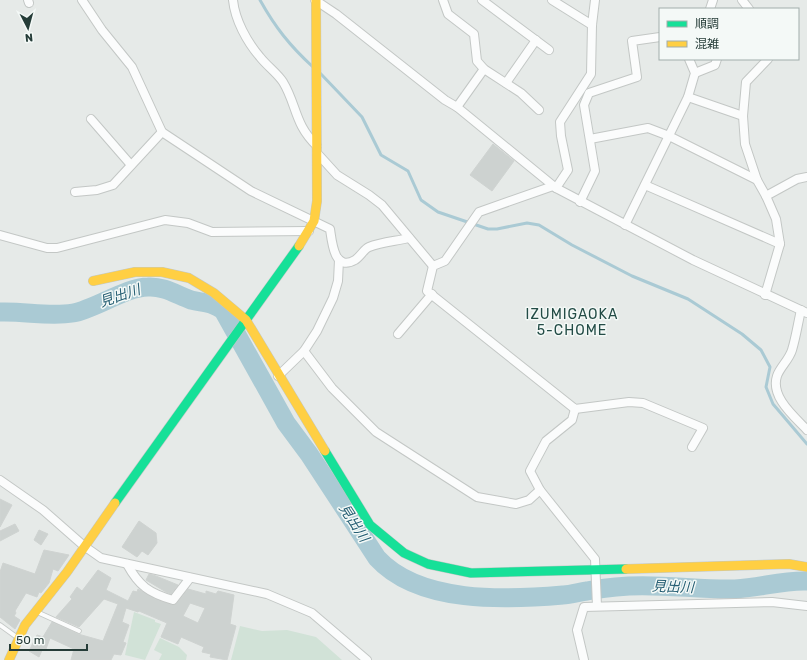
<svg xmlns="http://www.w3.org/2000/svg" width="807" height="660" viewBox="0 0 807 660" font-family="Rubik,'Noto Sans JP',sans-serif">
<style>
.green{fill:#d1e2d7}
.lines{fill:none;stroke-linecap:round;stroke-linejoin:round}
.stream{stroke:#aacad4;stroke-width:3}
.river{stroke:#aacad4;stroke-width:19}
.building{fill:#cdd2d0;stroke:#cfd3d1;fill-rule:evenodd}
.lane-casing{stroke:#c3c7c5;stroke-width:5.5}
.street-casing{stroke:#c3c7c5;stroke-width:10}
.fast-casing{stroke:#c2c8c6;stroke-width:10}
.slow-casing{stroke:#c2c8c6;stroke-width:10}
.lane{stroke:#fbfcfc;stroke-width:4}
.street{stroke:#fbfcfc;stroke-width:8}
.fast{stroke:#16e098;stroke-width:9}
.slow{stroke:#ffcf43;stroke-width:9}
.labels{text-anchor:middle;dominant-baseline:central;stroke-width:3;stroke-linejoin:round;paint-order:stroke}
.water-label{font-size:14px;font-style:italic;fill:#255e73;stroke:#f4f9f7}
.neighbourhood-label{font-size:14px;letter-spacing:1px;fill:#234c46;stroke:#f4f9f7}
</style>
<rect width="100%" height="100%" fill="#e6eae8"/>
<!-- green -->
<g class="green">
<polygon points="134,612 155,620 155,622 161,624 145,660 125,655"/>
<polygon points="240,626 262,631 287,630 316,637 342,660 231,660"/>
<polygon points="160,638 179,647 187,655 186,660 159,660 162,654 154,650"/>
</g>
<g class="lines">
<!-- stream -->
<g class="stream">
<path d="M 260,0 C 275,27 290,46 313,67"/>
<polyline points="320,73 362,117 381,155 408,171 421,200 438,212 488,229 497,229 527,223 539,225 572,245 632,276 688,299 742,334 761,350 770,367 766,387 773,404 807,444"/>
</g>
<!-- river -->
<path class="river" d="M 0,312 C 25,311 49,317 73,313 C 95,309 126,287 148,287 C 164,286 177,295 191,300 C 204,303 211,302 223,310 L 286,423 L 309,454 L 377,558 C 419,604 506,600 563,595 C 571,595 579,592 587,591 C 601,588 615,587 629,586 C 665,584 700,590 735,589 C 760,588 782,580 807,581"/>
</g>
<!-- building -->
<g class="building">
<polygon points="493,144 514,161 492,191 470,175"/>
<polygon points="0,499 12,505 0,527"/>
<polygon points="139,521 156,533 157,543 148,555 142,551 137,557 122,547"/>
<polygon points="15,524 19,531 0,541 0,531"/>
<polygon points="39,530 48,534 41,545 34,540"/>
<polygon points="44,550 69,555 58,571 53,569 49,583 41,593 39,592 37,597 26,593 15,611 16,613 14,616 20,620 15,629 0,617 0,572 3,563 35,574"/>
<path d="M 98,570 L 111,578 L 106,590 L 128,601 L 133,591 L 137,592 L 138,589 L 155,599 L 172,605 L 177,603 L 188,589 L 206,594 L 206,591 L 216,594 L 218,591 L 234,595 L 230,624 L 236,626 L 227,660 L 210,657 L 211,654 L 202,652 L 204,647 L 181,637 L 178,644 L 161,637 L 167,623 L 139,611 L 138,612 L 126,608 L 122,622 L 129,625 L 123,642 L 126,643 L 121,655 L 114,654 L 111,660 L 71,660 L 74,649 L 50,638 L 46,649 L 43,648 L 39,657 L 29,651 L 37,635 L 43,637 L 52,622 L 78,634 L 103,641 L 118,604 L 104,599 L 79,627 L 56,617 L 72,599 L 70,597 L 77,587 L 82,591 ZM 190,603 L 205,608 L 198,623 L 183,616 Z"/>
<polygon points="149,574 156,576 178,585 171,594 166,592 146,580"/>
</g>
<g class="lines">
<defs>
<g id="lane">
<polyline points="37,612 79,631"/>
<polyline points="0,625 18,638"/>
</g>
<g id="street">
<polyline points="28,0 29,3"/>
<path d="M 82,0 L 102,30 L 132,67 L 162,132 L 251,191 L 330,229 C 332,242 334,272 355,260 C 361,256 364,249 369,247 C 381,242 397,241 409,238"/>
<path d="M 233,0 C 235,20 247,42 260,57 C 267,66 277,73 283,82 C 297,105 294,124 317,146"/>
<polyline points="315,0 336,14 445,100 457,107 556,188 693,260 807,313"/>
<polyline points="443,0 448,14 474,34 477,61 484,69 521,93 539,110"/>
<polyline points="482,0 549,50"/>
<polyline points="552,0 592,25"/>
<polyline points="742,0 749,9"/>
<polyline points="710,9 713,0"/>
<polyline points="695,73 715,65 717,59"/>
<polyline points="506,83 536,40"/>
<polyline points="688,97 743,116"/>
<polyline points="457,107 484,69"/>
<polyline points="91,119 131,165"/>
<polyline points="590,139 648,128 669,136 757,180"/>
<polyline points="317,153 337,175 369,195 382,205 433,266"/>
<polyline points="645,185 780,244"/>
<polyline points="553,186 479,212 445,261 433,266 427,291 575,409 629,402 643,403 703,428 692,447"/>
<polyline points="556,188 568,170 561,136 560,122 591,74 592,25 595,0"/>
<polyline points="75,192 97,190 113,185 162,132"/>
<polyline points="766,196 797,179 807,177"/>
<polyline points="580,202 595,171 584,105 589,93 637,77 632,41 660,37"/>
<polyline points="625,225 688,97 695,73 689,59"/>
<polyline points="0,235 47,248 57,248 165,220 188,223 212,232 309,231"/>
<polyline points="765,295 780,244 776,219 766,196 757,180 745,144 743,116 746,82 768,59"/>
<path d="M 801,310 C 798,323 796,337 792,350 C 789,360 780,367 777,376 C 770,397 795,417 807,430"/>
<polyline points="398,334 432,294"/>
<polyline points="304,351 332,388 376,432 477,497 516,504 529,500 540,490"/>
<polyline points="278,376 304,351 317,331 333,298 338,281 339,260"/>
<polyline points="575,409 572,420 546,441 530,471 540,490 595,559 597,606"/>
<polyline points="0,480 43,510 84,546 101,558 267,594 312,613 367,660"/>
<path d="M 127,564 C 139,586 149,593 173,600 L 190,578"/>
<polyline points="584,660 577,630 584,607 772,602 807,606"/>
</g>
<g id="fast">
<polyline points="325,451 370,525 404,553 428,564 471,573 626,569"/>
<polyline points="115,503 299,246"/>
</g>
<g id="slow">
<polyline points="299,246 314,221 317,201 316,0"/>
<polyline points="93,281 135,272 162,272 189,278 214,293 246,320 325,451"/>
<polyline points="626,569 789,564 807,567"/>
<polyline points="9,660 25,625 67,572 115,503"/>
</g>
</defs>
<!-- lane casing -->
<use href="#lane" class="lane-casing"/>
<!-- street casing -->
<use href="#street" class="street-casing"/>
<!-- fast casing -->
<use href="#fast" class="fast-casing"/>
<!-- slow casing -->
<use href="#slow" class="slow-casing"/>
<!-- lane -->
<use href="#lane" class="lane"/>
<!-- street -->
<use href="#street" class="street"/>
<!-- fast -->
<use href="#fast" class="fast"/>
<!-- slow -->
<use href="#slow" class="slow"/>
</g>
<g class="labels">
<!-- water labels -->
<g class="water-label">
<text transform="translate(120 296) rotate(-19)">見出川</text>
<text transform="translate(354 523) rotate(57)">見出川</text>
<text transform="translate(673 587) rotate(2)">見出川</text>
</g>
<!-- neighbourhood labels -->
<g class="neighbourhood-label">
<text x="572" y="314">IZUMIGAOKA<tspan x="572" dy="16">5-CHOME</tspan></text>
</g>
</g>
<!-- legend -->
<rect x="659" y="8" width="140" height="52" fill="#f4f9f7" stroke="#a1adab"/>
<rect x="667" y="21" width="20" height="6" fill="#16e098" stroke="#a1adab"/>
<text x="695" y="28" font-size="12" fill="#253c38">順調</text>
<rect x="667" y="41" width="20" height="6" fill="#ffcf43" stroke="#a1adab"/>
<text x="695" y="48" font-size="12" fill="#253c38">混雑</text>
<!-- north arrow -->
<g transform="translate(28 28) rotate(174)" stroke="#f4f9f7" stroke-width="3" paint-order="stroke">
<path d="M0-3L7 15L0 10L-7 15Z" fill="#253c38"/>
<text y="-6" font-size="11" font-weight="bold" text-anchor="middle" fill="#253c38">N</text>
</g>
<!-- scale -->
<path d="M10 644v6h77v-6" fill="none" stroke="#253c38" stroke-width="2"/>
<text x="16" y="644" font-size="12" fill="#253c38" stroke="#f4f9f7" stroke-width="3" paint-order="stroke">50 m</text>
</svg>
